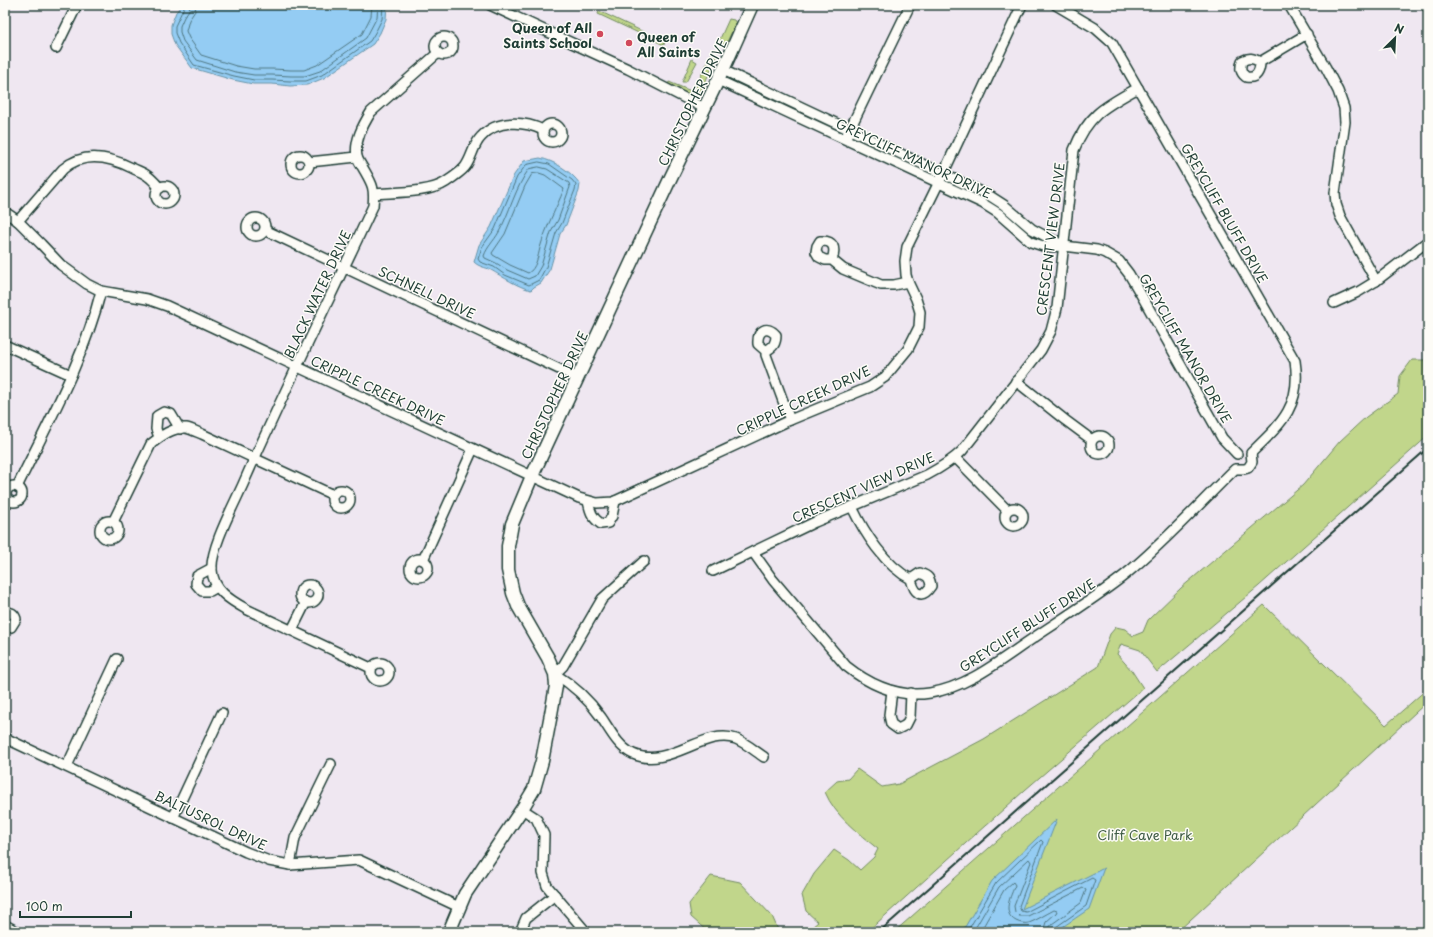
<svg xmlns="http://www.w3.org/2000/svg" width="1433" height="937" viewBox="0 0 1433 937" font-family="'Playpen Sans',sans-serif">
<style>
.green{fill:#c1d68b;stroke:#708a60}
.water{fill:#94ccf3;stroke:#6593a7}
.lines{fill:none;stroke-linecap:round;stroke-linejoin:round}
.shore{stroke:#4e7680;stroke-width:1}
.street-casing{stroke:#1f3d34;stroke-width:12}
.secondary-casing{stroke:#1f3d34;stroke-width:15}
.street{stroke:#fdfcf7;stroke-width:9}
.secondary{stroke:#fdfcf7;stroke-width:12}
.rail{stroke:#1f3d34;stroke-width:2}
.poi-dot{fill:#d1495b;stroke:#fdfcf7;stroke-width:1.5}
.labels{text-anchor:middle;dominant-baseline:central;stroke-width:3;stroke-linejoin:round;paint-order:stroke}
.poi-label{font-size:13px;font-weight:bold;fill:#1f3d34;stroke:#fdfcf7;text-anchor:end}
.street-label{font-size:13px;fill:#1f3d34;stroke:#fdfcf7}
.park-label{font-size:13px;fill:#3f5c45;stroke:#fdfcf7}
</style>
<rect width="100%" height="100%" fill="#efe7f1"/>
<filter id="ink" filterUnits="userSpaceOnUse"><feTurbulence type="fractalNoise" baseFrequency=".025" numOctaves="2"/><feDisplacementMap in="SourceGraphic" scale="8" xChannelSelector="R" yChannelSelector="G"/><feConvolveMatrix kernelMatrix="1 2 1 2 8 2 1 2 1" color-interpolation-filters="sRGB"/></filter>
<g filter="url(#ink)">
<!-- green -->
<g class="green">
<polygon points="599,11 665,42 664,45 598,14"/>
<polygon points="729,19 734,20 736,23 727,42 723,45 720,44 719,41"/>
<polygon points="712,53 718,55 697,99 694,100 667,87 669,82 691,91 694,90"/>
<polygon points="692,59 697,62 686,82 682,82"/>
<path d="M 1412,360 L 1428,360 L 1428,436 L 1259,586 L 1157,672 L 1140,650 L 1121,644 L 1117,654 L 1132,671 L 1143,688 L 1025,790 L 867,932 L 806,932 L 818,922 L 806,911 L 802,895 L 814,874 L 834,850 L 849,860 L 860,870 L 874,857 L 878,849 C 858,833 835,816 825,792 L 837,781 L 848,779 L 857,769 L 882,787 L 899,784 L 984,739 L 1098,667 L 1110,634 L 1116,627 L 1125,629 L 1133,636 L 1143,632 L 1148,620 L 1181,588 L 1303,485 L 1340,441 L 1366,417 L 1398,394 L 1400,376 Z"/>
<polygon points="1264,605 1386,725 1428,688 1428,701 1177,932 894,932"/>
<polygon points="711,876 740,882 772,916 779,932 708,932 691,917 689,904"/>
</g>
<!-- water -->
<g class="water">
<polygon points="182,5 387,5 386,19 380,33 373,44 324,78 307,85 290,86 272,84 253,84 233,80 192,68 175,45 171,34 171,25 176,12"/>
<path d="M 540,158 C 554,161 571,171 580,184 L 579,191 L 566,225 L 560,234 L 550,269 L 541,283 L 534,287 L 531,290 C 518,287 503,277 491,270 C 485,267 479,267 474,262 L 479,245 L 491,227 L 514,175 L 524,161 Z"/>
<polygon points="1057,819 1022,909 1104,868 1089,909 1055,932 962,932 992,881"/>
</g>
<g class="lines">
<!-- shore -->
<g class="shore">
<polyline points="185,5 175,26 175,33 179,43 194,65 234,76 254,80 272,80 290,81 306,81 322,75 370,41 376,31 382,19 383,5"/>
<polyline points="190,5 189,10 184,17 180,26 180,32 183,41 197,60 235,72 254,75 272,75 291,76 305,76 320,71 366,38 377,17 378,5"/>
<polyline points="196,5 195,11 189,20 186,31 189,38 201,55 236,66 254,69 272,69 291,70 304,70 317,65 362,34 371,16 372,5"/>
<polygon points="539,162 549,164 572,180 576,185 575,190 562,223 556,233 546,267 539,280 529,285 505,275 494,267 480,262 478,259 482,247 495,229 517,177 526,165"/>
<path d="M 539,167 L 547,169 L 569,183 L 570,187 L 558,220 L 551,232 L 541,266 L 535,276 L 528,279 L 507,270 L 496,263 L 485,258 L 484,256 C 487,247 494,241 499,232 C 510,212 515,188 529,169 Z"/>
<path d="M 539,173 L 545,175 L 564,189 C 556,209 546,227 540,248 C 538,256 536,269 528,273 L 510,265 L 493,255 L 492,253 L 505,234 L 525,186 L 532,174 Z"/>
<polyline points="967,932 996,883 1041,840 1043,842 1019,906 1021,911 1026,912 1092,878 1095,880 1086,906 1056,927 1054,932"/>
<polyline points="973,932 999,887 1029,859 1031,862 1014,906 1015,912 1019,916 1028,916 1083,888 1086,890 1081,903 1052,924 1049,928 1049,932"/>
<path d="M 980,932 L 1004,890 L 1013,882 L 1015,885 C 1011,896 1001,913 1016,921 C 1020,923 1025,924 1029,923 C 1037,920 1046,914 1054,910 L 1057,911 L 1056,913 L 1046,922 L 1043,932"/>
</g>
<defs>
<g id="street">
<polyline points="490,5 628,69 704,108"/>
<polyline points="1289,5 1326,68 1338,91 1344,108 1345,122 1335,193 1336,204 1340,216 1376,281"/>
<polyline points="1427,5 1428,7"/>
<circle cx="444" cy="46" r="9"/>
<polyline points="56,48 77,5"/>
<path d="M 1260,62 C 1260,71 1257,79 1246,77 C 1240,72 1240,68 1242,61 C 1249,57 1253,58 1260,62 L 1307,34"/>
<polyline points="723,70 990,196 1004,205 1032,229 1064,246"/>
<polyline points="718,80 982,203 998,213 1031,242 1046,247 1064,246 1097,250 1105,253 1119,261 1129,274 1143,298 1222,438 1237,454"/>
<circle cx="552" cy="133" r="9"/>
<polyline points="847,135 910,5"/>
<circle cx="300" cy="164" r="9"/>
<polyline points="309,162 357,157"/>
<circle cx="165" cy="195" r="9"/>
<path d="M 160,188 C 156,184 153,180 149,177 C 145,173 138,171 132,168 C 110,157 84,151 63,169 L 18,221 L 41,244 L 61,265 L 87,284 L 101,291 L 147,299 L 167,306 L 579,498 L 597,503 L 613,502 L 790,420 L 870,387 L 885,377 L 908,349 L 919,327 L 920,312 L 916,299 L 908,282 L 906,275 L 905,261 L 907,247 L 943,174 L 1022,5"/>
<path d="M 374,194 C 394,192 430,193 446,182 C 452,178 461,172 465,167 C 472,158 473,145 481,137 C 497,119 524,121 543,130"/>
<polyline points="5,212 18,221"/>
<circle cx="256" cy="227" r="9"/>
<polyline points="265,230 578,378"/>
<path d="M 832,260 C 836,248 834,240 820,241 L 817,246 L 816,252 L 819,257 L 825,260 L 832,260 L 843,269 L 881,285 L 894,285 L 908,282"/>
<polyline points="1334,303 1358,292 1376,281 1428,241"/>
<polyline points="5,345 71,375"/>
<path d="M 766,351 L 758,344 C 757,330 767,325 776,335 C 776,344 773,347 766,351 L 766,355 L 790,420"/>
<polyline points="1016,381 1065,420 1092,440"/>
<circle cx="1100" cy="445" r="9"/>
<polyline points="159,437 156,429 157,416 164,412 171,414 180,429"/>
<polyline points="956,458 1007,510"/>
<circle cx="14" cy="494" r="8"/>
<path d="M 17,487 C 48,423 84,359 101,291"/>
<circle cx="341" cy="499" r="9"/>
<path d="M 588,501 C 590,511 592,518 601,524 L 608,523 L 612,516 L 615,501"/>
<path d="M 852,507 C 864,532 885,566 911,579 C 914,592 921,601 931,586 C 930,578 928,576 920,573 L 911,579"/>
<circle cx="1014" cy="517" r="9"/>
<circle cx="109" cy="530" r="9"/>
<path d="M 113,522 L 151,444 C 161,436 173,427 186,428 C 191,429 197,432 202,434 L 333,495"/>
<path d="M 753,552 L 773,580 L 846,666 C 870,685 899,698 930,693 C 967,687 998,662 1029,641 C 1060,620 1096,598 1126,574 C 1165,542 1199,504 1235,469 L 1244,469 L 1248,468 L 1252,462 L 1251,453 C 1281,424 1302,406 1295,361 L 1112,43 L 1095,28 L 1056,5"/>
<circle cx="419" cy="568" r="9"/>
<polyline points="423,560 473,449"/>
<path d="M 644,561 L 602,599 L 563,666 L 555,674 C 573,685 589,700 601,717 C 610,730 618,747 633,754 C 668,770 705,727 736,739 C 746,743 755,751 764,757"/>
<polyline points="212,568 197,576 196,584 202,591 210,591 217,587"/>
<path d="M 713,571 L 815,522 L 927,475 C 940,468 952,461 962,451 L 1041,350 L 1051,331 L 1057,308 L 1074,150 C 1088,114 1106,106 1138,88"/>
<circle cx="309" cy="594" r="9"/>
<path d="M 5,612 C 11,612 14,613 16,619 L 11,627 L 5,629"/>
<polyline points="292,630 306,602"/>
<circle cx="380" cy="672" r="9"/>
<path d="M 371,668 L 246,609 C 230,600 213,590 212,570 C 210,548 235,503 244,482 C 285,389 330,298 373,206 C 375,187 372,184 363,168 C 361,165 358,160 357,157 C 354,141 363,125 371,112 L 438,53"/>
<polyline points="892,691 889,715 891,724 898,729 906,725 910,717 911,693"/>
<polyline points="5,738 246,852 269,861 290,865 359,860 459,907"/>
<polyline points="67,766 117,659"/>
<polyline points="522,809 536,818 544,835 543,873 547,886 586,932"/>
<polyline points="173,818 222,713"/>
<polyline points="290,865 295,838 331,764"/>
<polyline points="5,925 18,932"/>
<polyline points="520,932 526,918 555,895"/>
</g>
<polyline id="secondary" points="449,932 465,894 522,809 534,789 542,761 551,714 556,686 555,674 548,658 518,606 513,593 508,570 508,546 512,524 532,476 671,177 723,70 752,5"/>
</defs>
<!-- street casing -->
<use href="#street" class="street-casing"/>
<!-- secondary casing -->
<use href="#secondary" class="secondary-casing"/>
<!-- street -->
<use href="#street" class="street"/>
<!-- secondary -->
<use href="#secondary" class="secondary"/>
<!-- rail -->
<polyline class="rail" points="879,932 1428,448"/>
</g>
</g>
<!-- markers -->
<g class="poi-dot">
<circle cx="600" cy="34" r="4"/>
<circle cx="629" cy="43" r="4"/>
</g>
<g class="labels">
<!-- poi labels -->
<g class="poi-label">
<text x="592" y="27">Queen of All<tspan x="592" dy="15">Saints School</tspan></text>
<text x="637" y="36" text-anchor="start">Queen of<tspan x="637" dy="15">All Saints</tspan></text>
</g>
<!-- street labels -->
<g class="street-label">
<text transform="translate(692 102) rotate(-64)">CHRISTOPHER DRIVE</text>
<text transform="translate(914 158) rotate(25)">GREYCLIFF MANOR DRIVE</text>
<text transform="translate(1225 213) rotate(60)">GREYCLIFF BLUFF DRIVE</text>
<text transform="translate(1050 239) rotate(-83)">CRESCENT VIEW DRIVE</text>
<text transform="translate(427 292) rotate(25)">SCHNELL DRIVE</text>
<text transform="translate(317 294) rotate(-65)">BLACK WATER DRIVE</text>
<text transform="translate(1186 348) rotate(60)">GREYCLIFF MANOR DRIVE</text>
<text transform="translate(378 390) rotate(25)">CRIPPLE CREEK DRIVE</text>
<text transform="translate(554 395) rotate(-65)">CHRISTOPHER DRIVE</text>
<text transform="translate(803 400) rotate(-25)">CRIPPLE CREEK DRIVE</text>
<text transform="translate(863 487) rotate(-24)">CRESCENT VIEW DRIVE</text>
<text transform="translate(1027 625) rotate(-33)">GREYCLIFF BLUFF DRIVE</text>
<text transform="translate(211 820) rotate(25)">BALTUSROL DRIVE</text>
</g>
<!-- park labels -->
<g class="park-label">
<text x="1145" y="834">Cliff Cave Park</text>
</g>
</g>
<!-- margin -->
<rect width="1433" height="937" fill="none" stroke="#fdfcf7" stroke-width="20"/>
<rect x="10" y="10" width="1413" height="917" fill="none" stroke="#1f3d34" stroke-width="1.5" filter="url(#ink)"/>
<!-- north arrow -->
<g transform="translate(1395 38) rotate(24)" stroke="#fdfcf7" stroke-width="3" paint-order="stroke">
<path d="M0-3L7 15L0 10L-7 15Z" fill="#1f3d34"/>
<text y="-6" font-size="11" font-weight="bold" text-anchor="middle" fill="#1f3d34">N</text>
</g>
<!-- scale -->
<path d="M20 911v6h111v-6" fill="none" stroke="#1f3d34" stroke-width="2"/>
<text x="26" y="911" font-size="12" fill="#1f3d34" stroke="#fdfcf7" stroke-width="3" paint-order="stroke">100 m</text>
</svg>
